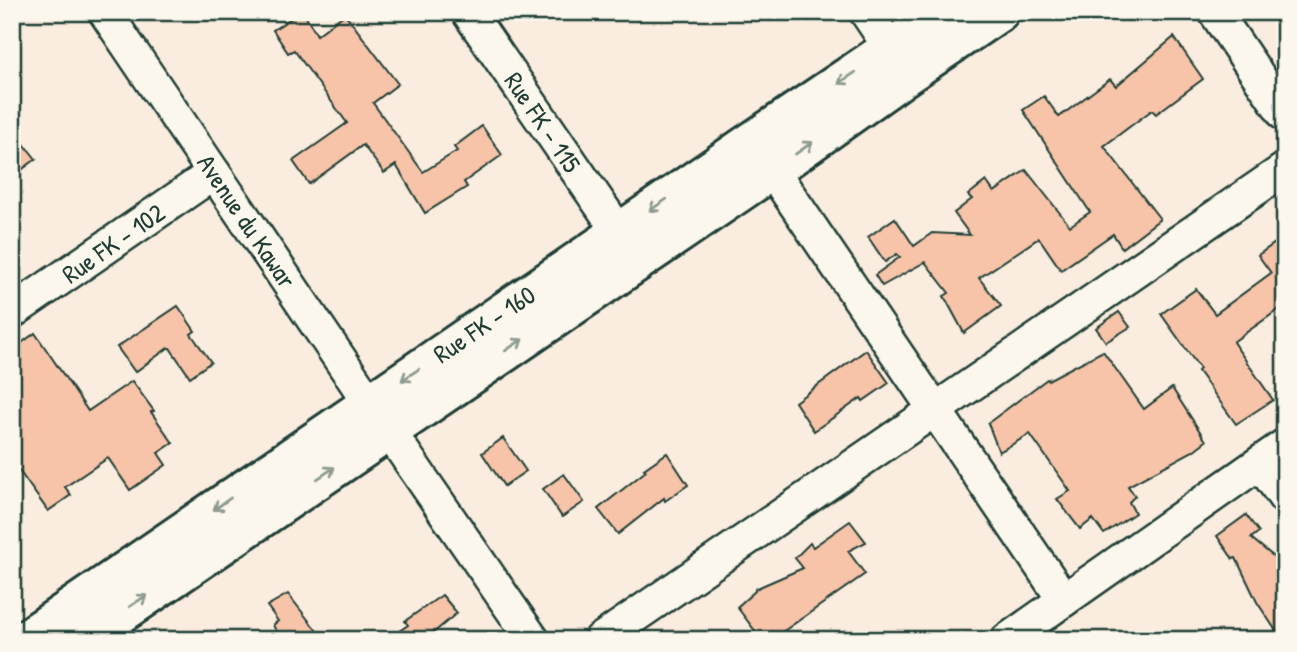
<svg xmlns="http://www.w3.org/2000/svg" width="1297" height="652" viewBox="0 0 1297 652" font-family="'Patrick Hand',sans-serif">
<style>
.building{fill:#f8c4a9;stroke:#1f3d34;stroke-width:2}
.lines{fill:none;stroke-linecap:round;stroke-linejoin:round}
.minor-casing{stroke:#1f3d34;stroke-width:37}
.major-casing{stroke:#1f3d34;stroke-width:44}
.minor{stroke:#fbf7ec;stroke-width:32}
.major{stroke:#fbf7ec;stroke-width:38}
.oneway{stroke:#8d9a90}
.labels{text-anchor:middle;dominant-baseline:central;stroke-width:7;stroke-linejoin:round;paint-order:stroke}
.street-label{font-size:26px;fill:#1f3d34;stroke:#fbf7ec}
</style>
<rect width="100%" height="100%" fill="#faeddf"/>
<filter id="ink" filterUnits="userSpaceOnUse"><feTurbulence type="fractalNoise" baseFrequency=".0143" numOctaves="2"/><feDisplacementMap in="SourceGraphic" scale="14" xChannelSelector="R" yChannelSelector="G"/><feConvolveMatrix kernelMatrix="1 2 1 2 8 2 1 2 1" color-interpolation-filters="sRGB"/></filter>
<g filter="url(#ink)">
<!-- building -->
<g class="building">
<polygon points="301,12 303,12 317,35 345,14 398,84 373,103 423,172 457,151 454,147 482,126 502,155 464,182 467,187 425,213 396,165 384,173 363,145 309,184 293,161 347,123 294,50 288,53 273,30"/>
<polygon points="1174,37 1203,79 1156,114 1152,110 1104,146 1160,219 1122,248 1113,234 1061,270 1039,238 979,278 1001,306 964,333 944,296 949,293 925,262 882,286 875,275 900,257 897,254 885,262 868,237 895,218 914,246 932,233 970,235 954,213 972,199 968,195 986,181 994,192 1026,170 1070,226 1090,212 1023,110 1044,96 1059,117 1110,79 1116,86"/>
<polygon points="24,144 36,159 12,177 12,153"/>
<polygon points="1285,236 1285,305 1233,342 1273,400 1236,424 1198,371 1200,369 1161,314 1196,289 1215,314 1271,273 1258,255"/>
<polygon points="178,306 195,331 191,334 211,362 190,377 170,348 168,348 135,372 117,347"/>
<polygon points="1119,312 1130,327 1106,342 1096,328"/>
<polygon points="35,333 88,411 132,381 154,411 151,412 173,443 158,453 166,465 130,490 108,458 65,487 71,495 48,511 12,461 12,350"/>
<polygon points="866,350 889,383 863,401 861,398 814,431 795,402"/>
<polygon points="1103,351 1144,409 1172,388 1206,441 1193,451 1128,486 1135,496 1129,502 1135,513 1104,534 1093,519 1080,529 1057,499 1070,491 1030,434 999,452 988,423 1047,379 1048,380"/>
<polygon points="503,438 526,471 504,486 482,453"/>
<polygon points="667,453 688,485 665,501 664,498 618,534 598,509 646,471 644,469"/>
<polygon points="564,474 584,502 562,517 543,489"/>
<polygon points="1246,515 1259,532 1251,538 1285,566 1285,640 1282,640 1257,602 1236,558 1233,559 1217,536"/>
<polygon points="850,521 866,542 848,551 865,574 771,640 762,640 737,607 755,591 755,589 803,568 795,558 810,543 813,547"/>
<polygon points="288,594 324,640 281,640 273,625 278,621 267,606"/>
<polygon points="442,595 457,613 425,640 386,640 408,625 405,621"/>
</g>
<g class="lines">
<defs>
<g id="minor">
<polyline points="105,12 369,402 533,640"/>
<polyline points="468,12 619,232"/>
<polyline points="866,12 891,49"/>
<polyline points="1215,12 1285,115"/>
<polyline points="772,170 1064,600"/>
<polyline points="12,312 214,173"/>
<polyline points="1260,463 1285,498"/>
<polyline points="600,640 1285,169"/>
<polyline points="1007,640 1285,445"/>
</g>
<g id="major">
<polyline points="25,640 753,141 944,12"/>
<polyline points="82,640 772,170 906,75 999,12"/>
</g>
</defs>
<!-- minor casing -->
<use href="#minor" class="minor-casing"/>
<!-- major casing -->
<use href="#major" class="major-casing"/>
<!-- minor -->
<use href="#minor" class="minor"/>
<!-- major -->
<use href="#major" class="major"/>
</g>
<!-- one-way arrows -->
<defs><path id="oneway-shaft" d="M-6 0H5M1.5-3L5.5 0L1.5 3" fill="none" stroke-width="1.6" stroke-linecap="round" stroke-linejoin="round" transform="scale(1.75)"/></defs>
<g class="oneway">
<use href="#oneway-shaft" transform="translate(847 78) rotate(146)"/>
<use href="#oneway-shaft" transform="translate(804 148) rotate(-35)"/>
<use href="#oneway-shaft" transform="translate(658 205) rotate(146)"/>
<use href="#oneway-shaft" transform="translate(514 345) rotate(-34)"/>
<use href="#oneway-shaft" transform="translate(410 375) rotate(146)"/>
<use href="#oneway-shaft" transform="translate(326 473) rotate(-34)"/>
<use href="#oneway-shaft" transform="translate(222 504) rotate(145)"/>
<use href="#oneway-shaft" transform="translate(138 601) rotate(-34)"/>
</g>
</g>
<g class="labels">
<!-- street labels -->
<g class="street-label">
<text transform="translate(543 122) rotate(56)">Rue FK - 115</text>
<text transform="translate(247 221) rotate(56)">Avenue du Kawar</text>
<text transform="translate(113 243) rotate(-35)">Rue FK - 102</text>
<text transform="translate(484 324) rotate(-34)">Rue FK - 160</text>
</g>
</g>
<!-- margin -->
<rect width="1297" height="652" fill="none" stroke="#fbf7ec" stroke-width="42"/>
<rect x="21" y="21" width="1255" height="610" fill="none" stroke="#1f3d34" stroke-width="2.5" filter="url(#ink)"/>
</svg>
